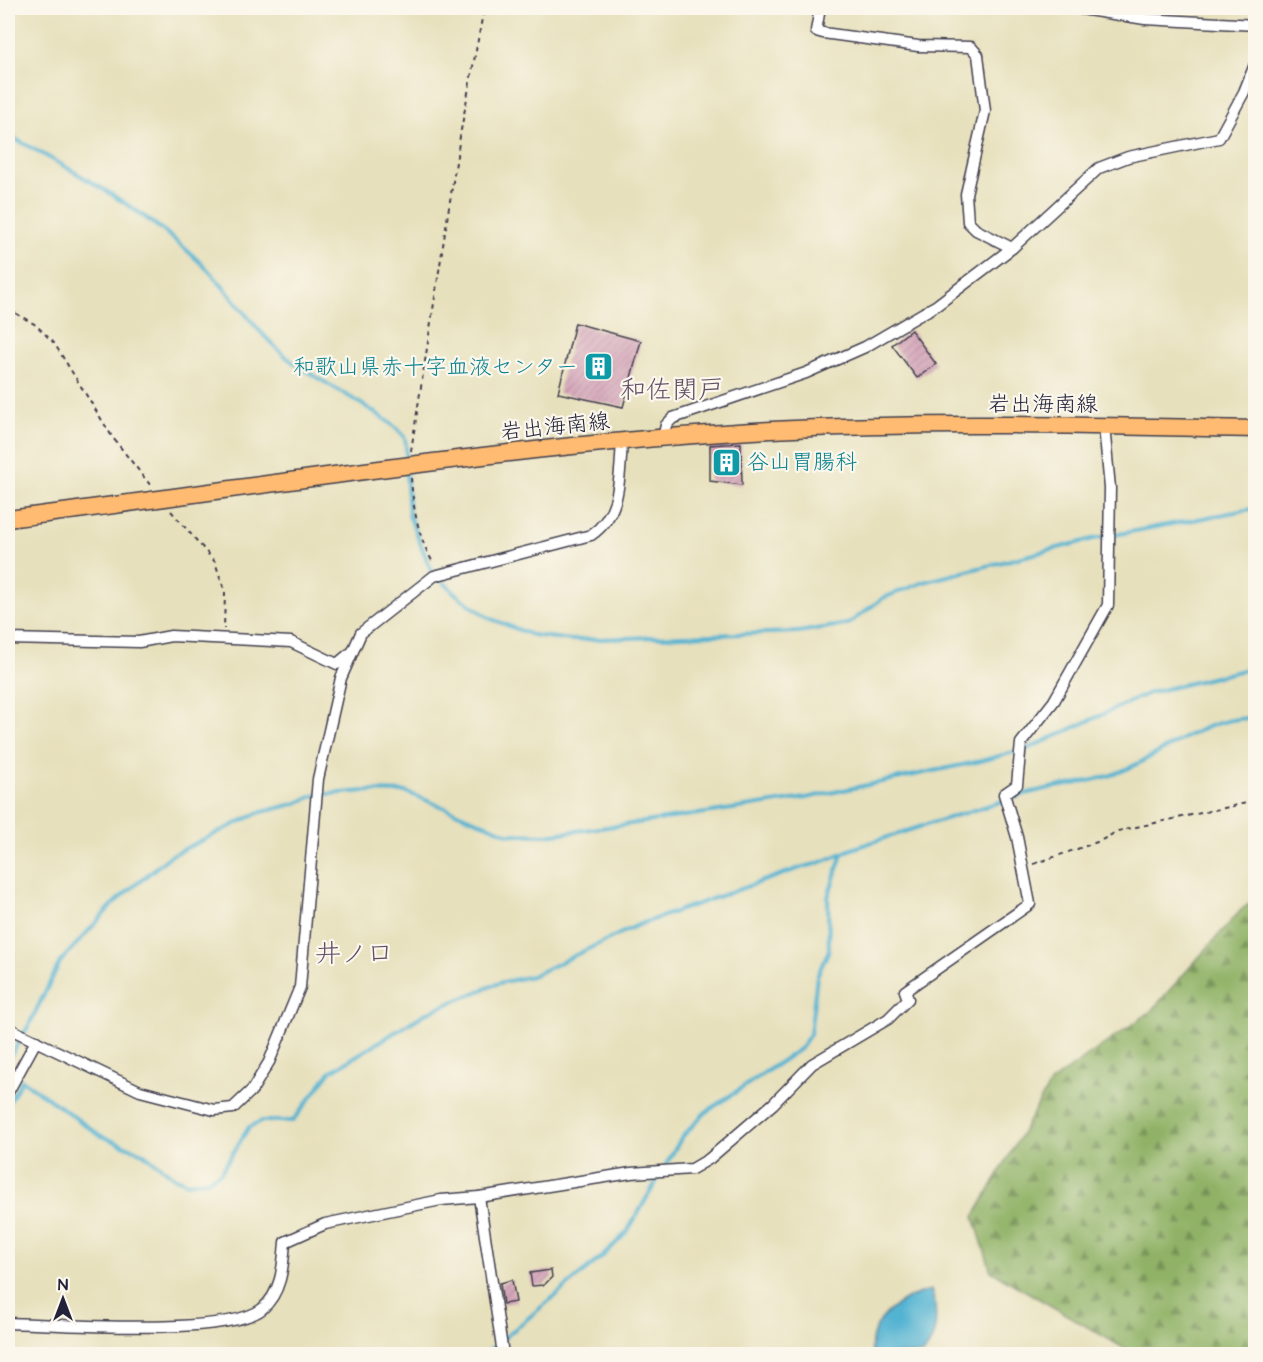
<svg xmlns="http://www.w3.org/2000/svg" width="1263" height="1362" viewBox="0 0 1263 1362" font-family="'Architects Daughter','Klee One',sans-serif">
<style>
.forest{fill:url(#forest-firs);stroke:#596a50;stroke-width:1.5}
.water{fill:#53b3d2;stroke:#3a6a86;stroke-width:1.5}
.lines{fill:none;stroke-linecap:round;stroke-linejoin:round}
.stream{stroke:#53b3d2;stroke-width:4}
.building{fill:url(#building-hatch)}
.street-casing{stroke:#403e4e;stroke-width:13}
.primary-casing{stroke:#403e4e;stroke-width:19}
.path{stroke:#403e4e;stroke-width:2;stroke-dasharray:4.5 4.5;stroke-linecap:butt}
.street{stroke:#fff;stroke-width:10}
.primary{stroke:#febb71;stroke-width:16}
.labels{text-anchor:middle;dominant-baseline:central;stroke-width:4.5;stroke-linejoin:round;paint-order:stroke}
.culture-label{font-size:22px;fill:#0d838f;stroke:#fbf7ec;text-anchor:end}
.street-label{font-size:22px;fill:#22223b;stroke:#fbf7ec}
.quarter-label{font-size:26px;fill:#615167;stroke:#fbf7ec}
</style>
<defs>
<pattern id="forest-firs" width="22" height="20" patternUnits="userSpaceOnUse" patternTransform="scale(1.5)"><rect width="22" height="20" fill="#90b266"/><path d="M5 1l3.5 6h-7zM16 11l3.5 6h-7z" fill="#759055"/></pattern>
<pattern id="building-hatch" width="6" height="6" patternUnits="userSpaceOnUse" patternTransform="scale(1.5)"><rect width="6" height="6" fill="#d6a7ba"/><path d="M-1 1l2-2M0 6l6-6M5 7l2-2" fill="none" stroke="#b78fa1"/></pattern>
</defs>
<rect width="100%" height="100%" fill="#fbf7ec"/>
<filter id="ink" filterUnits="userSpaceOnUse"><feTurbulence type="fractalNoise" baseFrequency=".0167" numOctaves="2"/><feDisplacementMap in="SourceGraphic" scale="12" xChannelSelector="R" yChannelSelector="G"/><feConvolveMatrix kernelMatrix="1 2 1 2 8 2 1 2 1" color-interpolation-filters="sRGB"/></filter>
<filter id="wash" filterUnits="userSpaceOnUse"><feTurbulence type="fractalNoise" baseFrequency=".008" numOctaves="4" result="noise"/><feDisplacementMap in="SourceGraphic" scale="24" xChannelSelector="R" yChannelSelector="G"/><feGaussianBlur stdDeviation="1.35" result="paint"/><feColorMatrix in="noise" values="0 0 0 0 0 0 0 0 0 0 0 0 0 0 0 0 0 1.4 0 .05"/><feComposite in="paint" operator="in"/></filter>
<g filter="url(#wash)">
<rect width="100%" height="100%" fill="#e7e0bc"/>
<!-- forest -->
<polygon class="forest" points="1255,899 1255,1354 1134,1354 991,1271 974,1217 1051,1082 1150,1012 1241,910"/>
<!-- water -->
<path class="water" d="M 931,1290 C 938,1310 939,1339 922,1354 L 872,1354 C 867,1320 901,1297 931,1290 Z"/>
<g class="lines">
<!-- stream -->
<g class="stream">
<path d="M 8,135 C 78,173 146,210 204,266 C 234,296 256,333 290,360 C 311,377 400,421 405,439 C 407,446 406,455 406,462"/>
<polyline points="406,470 409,515 431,570 457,595 489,618 532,635 571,640 798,632 848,624 883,598 924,582 1093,539 1256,508"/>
<polyline points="8,1060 29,1025 60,962 115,902 170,856 258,813 294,804 316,795 366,791 406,792 509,834 546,835 638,823 806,798 981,761 1032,747 1149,693 1256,667"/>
<path d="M 8,1104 L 22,1080 L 101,1136 L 143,1153 L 174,1177 L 187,1183 L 208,1180 L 221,1172 L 249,1127 L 262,1121 L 293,1121 L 330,1072 L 428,1012 L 499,983 L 532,976 L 638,925 L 803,867 C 826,863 837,854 858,847 C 911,829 966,813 1019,796 C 1051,785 1086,785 1117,773 C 1167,754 1199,717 1256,718"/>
<polyline points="485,1354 603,1256 627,1232 682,1137 706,1112 801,1048 810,1034 817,976 829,950 828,897 842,854"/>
</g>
</g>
<g id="blocks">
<!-- building -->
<g class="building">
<polygon points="575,323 641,341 623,407 558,393"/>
<polygon points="911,330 936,364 917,378 892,345"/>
<polygon points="741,443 742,485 710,481 710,445"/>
<polygon points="551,1270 552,1277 544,1285 532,1286 530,1273"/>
<polygon points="512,1280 516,1302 503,1304 500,1283"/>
</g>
</g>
</g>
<g filter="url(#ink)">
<use href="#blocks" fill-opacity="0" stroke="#403e4e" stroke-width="1.5"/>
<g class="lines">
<defs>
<g id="street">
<polyline points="820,8 816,31 823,33 918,46 971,47 978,55 985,111 966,194 968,222 976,230 1012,248"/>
<polyline points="1075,8 1145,19 1256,25"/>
<polyline points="663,438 666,425 673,418 806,373 865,347 937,305 1012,248 1099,168 1128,157 1219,138 1244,92 1256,62"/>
<polyline points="8,639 139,642 171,636 291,642 337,664 349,654"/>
<path d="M 8,1028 L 140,1091 L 214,1110 L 233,1108 L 252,1090 L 269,1062 L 300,987 L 318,779 L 341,678 L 361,633 L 434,576 L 591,535 C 622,514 619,477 622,443"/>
<polyline points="8,1092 36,1041"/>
<polyline points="479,1197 503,1354"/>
<path d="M 8,1323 C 57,1324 227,1337 262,1309 C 282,1292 283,1266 285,1242 L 325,1224 L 441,1200 L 479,1197 L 631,1173 L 692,1169 L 709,1159 L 773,1104 L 812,1064 L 888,1019 L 908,999 L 905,991 L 1030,904 L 1017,837 L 1004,794 L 1017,785 L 1021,743 L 1054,701 L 1108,605 L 1110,488 L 1104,426"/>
</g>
<path id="primary" d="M 8,519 C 261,487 515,444 771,430 C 932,421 1094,426 1256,429"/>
</defs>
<!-- street casing -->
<use href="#street" class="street-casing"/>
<!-- primary casing -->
<use href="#primary" class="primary-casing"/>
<!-- path -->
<g class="path">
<polyline points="8,309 36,325 54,343 113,438 151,486"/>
<polyline points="411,451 461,130 484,8"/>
<path d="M 411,478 C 413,508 418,538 434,564"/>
<polyline points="171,511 215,562 225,592 224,629"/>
<polyline points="1034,864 1100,841 1118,831 1256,801"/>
</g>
<!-- street -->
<use href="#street" class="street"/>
<!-- primary -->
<use href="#primary" class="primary"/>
</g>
</g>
<!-- icons -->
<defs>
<symbol id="building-square" viewBox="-11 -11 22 22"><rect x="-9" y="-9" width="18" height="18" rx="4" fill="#0f9aa8" stroke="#fbf7ec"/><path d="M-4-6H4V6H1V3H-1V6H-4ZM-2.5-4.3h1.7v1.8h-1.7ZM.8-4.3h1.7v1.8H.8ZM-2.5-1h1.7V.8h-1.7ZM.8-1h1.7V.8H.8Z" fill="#fff"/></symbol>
</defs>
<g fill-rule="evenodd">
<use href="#building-square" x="582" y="350" width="33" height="33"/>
<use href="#building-square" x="710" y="446" width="33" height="33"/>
</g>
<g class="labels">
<!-- culture labels -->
<g class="culture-label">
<text x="578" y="367">和歌山県赤十字血液センター</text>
<text x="747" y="462" text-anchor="start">谷山胃腸科</text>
</g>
<!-- street labels -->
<g class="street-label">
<text x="1043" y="404">岩出海南線</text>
<text transform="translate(555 427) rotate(-6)">岩出海南線</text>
</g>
<!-- quarter labels -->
<g class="quarter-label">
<text x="672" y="390">和佐関戸</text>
<text x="354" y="954">井ノ口</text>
</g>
</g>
<!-- margin -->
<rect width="1263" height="1362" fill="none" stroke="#fbf7ec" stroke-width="30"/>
<!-- north arrow -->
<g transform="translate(63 1299)" stroke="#fbf7ec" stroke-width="4.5" paint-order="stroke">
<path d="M0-4.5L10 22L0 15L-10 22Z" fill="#22223b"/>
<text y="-9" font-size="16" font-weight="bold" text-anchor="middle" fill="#22223b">N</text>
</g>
</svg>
